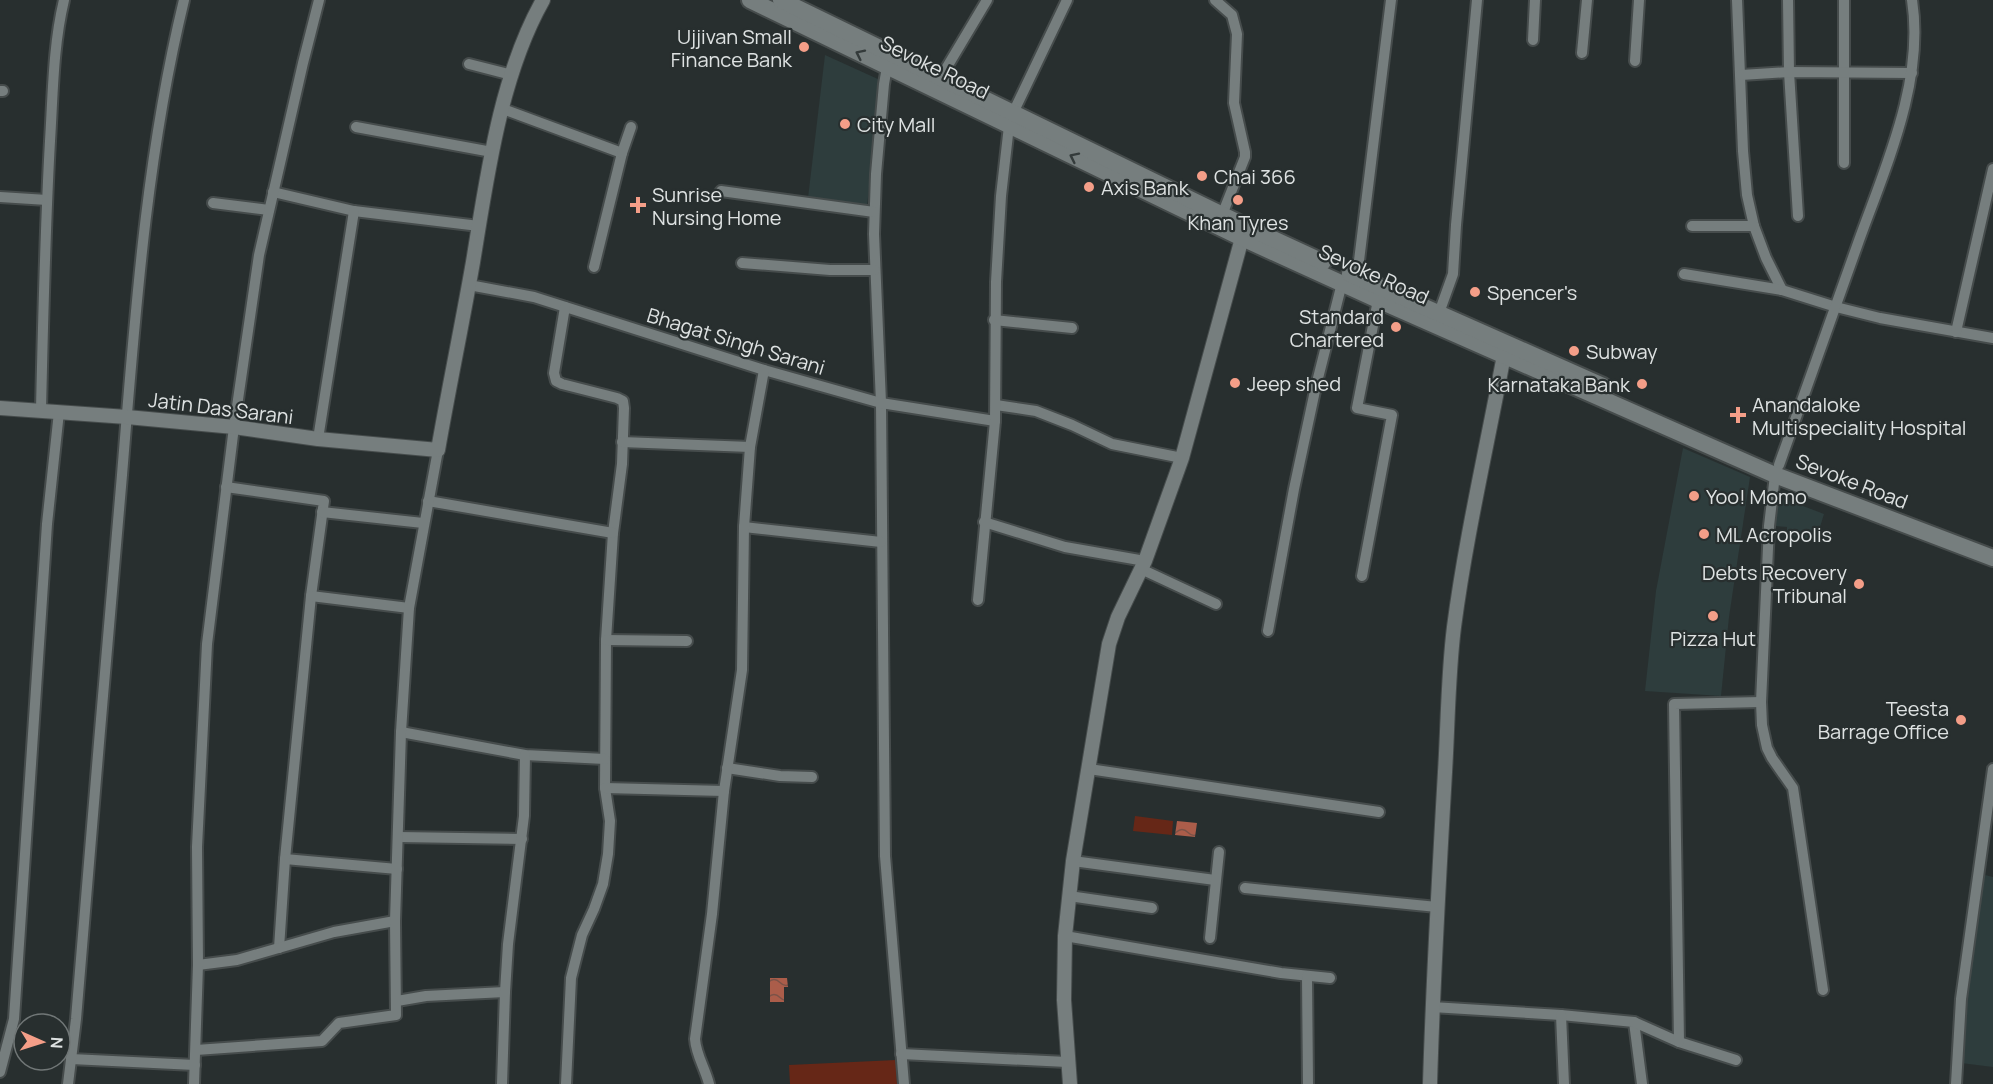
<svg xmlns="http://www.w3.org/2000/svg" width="1993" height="1084" viewBox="0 0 1993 1084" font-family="Manrope,sans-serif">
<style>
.built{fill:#2e3d3d}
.green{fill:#662717}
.water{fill:url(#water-waves)}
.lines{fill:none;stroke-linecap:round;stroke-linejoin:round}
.minor-casing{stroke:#464c4c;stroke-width:14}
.tertiary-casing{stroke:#464c4c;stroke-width:16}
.secondary-casing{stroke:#464c4c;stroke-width:20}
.minor{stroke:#767e7e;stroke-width:10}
.tertiary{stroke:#767e7e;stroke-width:14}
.secondary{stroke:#767e7e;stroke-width:16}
.oneway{stroke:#343b3b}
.poi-dot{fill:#f49e88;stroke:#282f2f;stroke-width:2}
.labels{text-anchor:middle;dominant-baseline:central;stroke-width:4.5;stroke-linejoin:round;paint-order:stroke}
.poi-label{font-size:20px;fill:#dee2e2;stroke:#282f2f;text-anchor:start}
.street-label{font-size:20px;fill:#dee2e2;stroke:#282f2f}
</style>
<defs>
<pattern id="water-waves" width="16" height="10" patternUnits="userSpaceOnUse" patternTransform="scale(1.5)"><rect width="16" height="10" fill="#ab5d4a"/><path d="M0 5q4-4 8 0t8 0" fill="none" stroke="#7c5247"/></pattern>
</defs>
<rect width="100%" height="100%" fill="#282f2f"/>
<!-- built -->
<g class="built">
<polygon points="825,55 880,80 867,207 808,198"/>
<polygon points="1683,448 1750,477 1729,617 1721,696 1645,691 1656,591"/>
<polygon points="1777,496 1824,514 1815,543 1787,534 1787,527 1775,526"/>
<polygon points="1981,874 1993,877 1993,1067 1961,1063 1967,981"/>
</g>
<!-- green -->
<g class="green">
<polygon points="1135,816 1173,821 1172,835 1133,831"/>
<polygon points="896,1060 897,1084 790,1084 789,1065"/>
</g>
<!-- water -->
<g class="water">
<polygon points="1177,821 1197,823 1195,837 1175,835"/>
<polygon points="770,978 787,978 788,987 784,987 784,1002 770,1002"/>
</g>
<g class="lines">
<defs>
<g id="minor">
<polyline points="1215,0 1232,15 1237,34 1234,103 1245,152 1245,157 1222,215"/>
<polyline points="1737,0 1743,151 1747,195 1754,226 1766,258 1782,290"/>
<polyline points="1788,0 1789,72 1798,216"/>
<polyline points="1844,0 1844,163"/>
<polyline points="1533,40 1535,0"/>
<polyline points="1582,53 1587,0"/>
<polyline points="1635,61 1639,0"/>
<polyline points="469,64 512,75"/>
<polyline points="887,67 884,84 876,174 874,234 881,403 885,856 904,1084"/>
<polyline points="1741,75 1789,72 1912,73"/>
<polyline points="941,77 987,0"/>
<polyline points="0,91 3,91"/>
<polyline points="503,109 622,153 594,267"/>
<polyline points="1013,113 1067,0"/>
<polyline points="356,127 492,152"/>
<polyline points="622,153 631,127"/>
<polyline points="721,191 874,212"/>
<polyline points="273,192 354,211 479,226"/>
<polyline points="0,197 47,200"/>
<polyline points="213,203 269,210"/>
<polyline points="1692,226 1754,226"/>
<polyline points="742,263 830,270 875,270"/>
<polyline points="1684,274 1782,290 1836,307 1880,318 1993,338"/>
<polyline points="1357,277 1391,0"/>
<polyline points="469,285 534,297 764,370 881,403 995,421"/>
<polyline points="565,307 554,373 556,381 562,384 617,398 623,401 624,408 622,464 613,533 606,640 605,788 610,821 608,854 603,884 594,909 582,935 571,978 566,1084"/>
<polyline points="1439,313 1453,274 1456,225 1477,0"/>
<polyline points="994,320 1072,328"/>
<polyline points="1956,332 1993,169"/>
<polyline points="996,405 1036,411 1072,425 1112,444 1182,458"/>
<path d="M 41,410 C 43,320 45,230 50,141 C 53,94 53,46 64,0"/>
<polyline points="318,439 354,211"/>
<polyline points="622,442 750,447"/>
<path d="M 1779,465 C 1805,392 1831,319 1857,246 C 1884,170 1925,82 1912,0"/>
<polyline points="1775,475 1769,526 1761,702 1762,725 1767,748 1772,758 1793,788 1823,990"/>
<polyline points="226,487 324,501 311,596 285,859 397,869"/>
<polyline points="428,501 613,533"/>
<polyline points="322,512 423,523"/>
<polyline points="984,522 1065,547 1145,561"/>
<polyline points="744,527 881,542"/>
<polyline points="1141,569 1216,604"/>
<polyline points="1362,576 1392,415 1357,408 1378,300"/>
<polyline points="311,596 409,608"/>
<polyline points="978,600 995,421 996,282 1001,196 1009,126"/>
<polyline points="1268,631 1294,489 1316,386 1342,283"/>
<polyline points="606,640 687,641"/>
<polyline points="401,732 525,755 605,759"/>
<polyline points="727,768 780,776 812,777"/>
<polyline points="1089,769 1379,812"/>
<polyline points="605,788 724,791"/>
<polyline points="398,837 522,839"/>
<polyline points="1073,861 1215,880"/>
<polyline points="1245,888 1437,907"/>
<polyline points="1069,896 1152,908"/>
<polyline points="1065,936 1281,973 1330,978"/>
<polyline points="1210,938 1219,852"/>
<polyline points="279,948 285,859"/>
<polyline points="198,965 237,960 334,932 395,921"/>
<polyline points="1307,976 1308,1084"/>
<polyline points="397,1001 426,996 505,992"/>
<polyline points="1432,1007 1561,1015 1634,1022 1642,1084"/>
<polyline points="1561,1015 1564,1084"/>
<polyline points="1634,1022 1679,1042 1736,1060"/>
<polyline points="1679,1042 1674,704 1761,702"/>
<polyline points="196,1050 322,1041 339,1023 396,1015 395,921 401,732 409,608 438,450"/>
<polyline points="901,1054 1067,1062"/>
<polyline points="71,1059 195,1065"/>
<polyline points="0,1072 14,1019 47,524 59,412"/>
<path d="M 68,1084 L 76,1019 C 91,838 106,656 122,475 C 135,316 146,156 184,0"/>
<polyline points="194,1084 198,965 197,847 207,644 234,427 259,255 303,63 319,0"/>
<polyline points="502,1084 505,992 508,944 524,816 525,755"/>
<path d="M 709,1084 C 705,1068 696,1055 695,1039 L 712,914 L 724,791 L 742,670 L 744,527 L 750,447 L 764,370"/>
<polyline points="1956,1084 1961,999 1993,769"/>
</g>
<g id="tertiary">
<path d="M 0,408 L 127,417 L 234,427 L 318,439 L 438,450 C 449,387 462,325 473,262 C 487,177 500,76 543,0"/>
<polyline points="1070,1084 1064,1000 1065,936 1073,861 1109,644 1118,617 1145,561 1182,458 1242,238"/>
<path d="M 1430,1084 C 1433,980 1439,876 1445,772 C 1448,723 1448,675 1454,627 C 1466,536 1487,446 1504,355"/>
</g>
<g id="secondary">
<polyline points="750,0 1242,238 1378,300 1775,475 1993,558"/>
<polyline points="781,0 1245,226 1323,262"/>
<polyline points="1350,274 1603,386"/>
</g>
</defs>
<!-- minor casing -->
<use href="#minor" class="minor-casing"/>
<!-- tertiary casing -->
<use href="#tertiary" class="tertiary-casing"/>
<!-- secondary casing -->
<use href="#secondary" class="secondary-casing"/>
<!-- minor -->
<use href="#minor" class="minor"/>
<!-- tertiary -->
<use href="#tertiary" class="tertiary"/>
<!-- secondary -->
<use href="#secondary" class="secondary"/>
</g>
<!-- one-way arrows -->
<defs><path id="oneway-chevron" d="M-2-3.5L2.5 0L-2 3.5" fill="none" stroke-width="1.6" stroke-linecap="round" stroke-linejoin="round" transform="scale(1.5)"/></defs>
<g class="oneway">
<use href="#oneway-chevron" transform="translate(860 54) rotate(-154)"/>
<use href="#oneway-chevron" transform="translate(1074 157) rotate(-154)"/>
</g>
<!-- markers -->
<g class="poi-dot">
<circle cx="804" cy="47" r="6"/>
<circle cx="845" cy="124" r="6"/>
<circle cx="1202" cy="176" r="6"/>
<circle cx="1089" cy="187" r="6"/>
<circle cx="1238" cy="200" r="6"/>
<path d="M635 196h6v6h6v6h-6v6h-6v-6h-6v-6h6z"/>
<circle cx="1475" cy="292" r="6"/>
<circle cx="1396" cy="327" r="6"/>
<circle cx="1574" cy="351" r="6"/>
<circle cx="1235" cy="383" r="6"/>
<circle cx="1642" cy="384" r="6"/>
<path d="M1735 406h6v6h6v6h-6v6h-6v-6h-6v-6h6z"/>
<circle cx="1694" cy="496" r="6"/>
<circle cx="1704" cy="534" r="6"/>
<circle cx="1859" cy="584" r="6"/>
<circle cx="1713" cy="616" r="6"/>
<circle cx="1961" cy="720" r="6"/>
</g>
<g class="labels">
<!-- poi labels -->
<g class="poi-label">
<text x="792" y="36" text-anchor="end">Ujjivan Small<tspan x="792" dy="23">Finance Bank</tspan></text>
<text x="857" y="124">City Mall</text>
<text x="1214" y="176">Chai 366</text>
<text x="1101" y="187">Axis Bank</text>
<text x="652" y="194">Sunrise<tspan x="652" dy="23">Nursing Home</tspan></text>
<text x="1238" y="222" text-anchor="middle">Khan Tyres</text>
<text x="1487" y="292">Spencer's</text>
<text x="1384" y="316" text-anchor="end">Standard<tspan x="1384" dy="23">Chartered</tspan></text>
<text x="1586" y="351">Subway</text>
<text x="1247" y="383">Jeep shed</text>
<text x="1630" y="384" text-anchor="end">Karnataka Bank</text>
<text x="1752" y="404">Anandaloke<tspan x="1752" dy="23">Multispeciality Hospital</tspan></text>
<text x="1706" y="496">Yoo! Momo</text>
<text x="1716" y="534">ML Acropolis</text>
<text x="1847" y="572" text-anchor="end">Debts Recovery<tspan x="1847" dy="23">Tribunal</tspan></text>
<text x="1713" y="638" text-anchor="middle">Pizza Hut</text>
<text x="1949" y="708" text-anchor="end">Teesta<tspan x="1949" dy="23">Barrage Office</tspan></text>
</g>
<!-- street labels -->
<g class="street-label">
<text transform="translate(935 67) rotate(26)">Sevoke Road</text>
<text transform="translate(1374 274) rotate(24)">Sevoke Road</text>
<text transform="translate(736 341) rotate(17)">Bhagat Singh Sarani</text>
<text transform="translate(221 408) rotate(7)">Jatin Das Sarani</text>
<text transform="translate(1852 481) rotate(21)">Sevoke Road</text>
</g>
</g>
<!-- north arrow -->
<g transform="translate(42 1042) rotate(93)"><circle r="28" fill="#282f2f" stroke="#717777" stroke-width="1.5"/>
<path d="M0-4.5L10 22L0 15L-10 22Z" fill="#f49e88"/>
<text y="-9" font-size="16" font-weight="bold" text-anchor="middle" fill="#dee2e2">N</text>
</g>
</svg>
